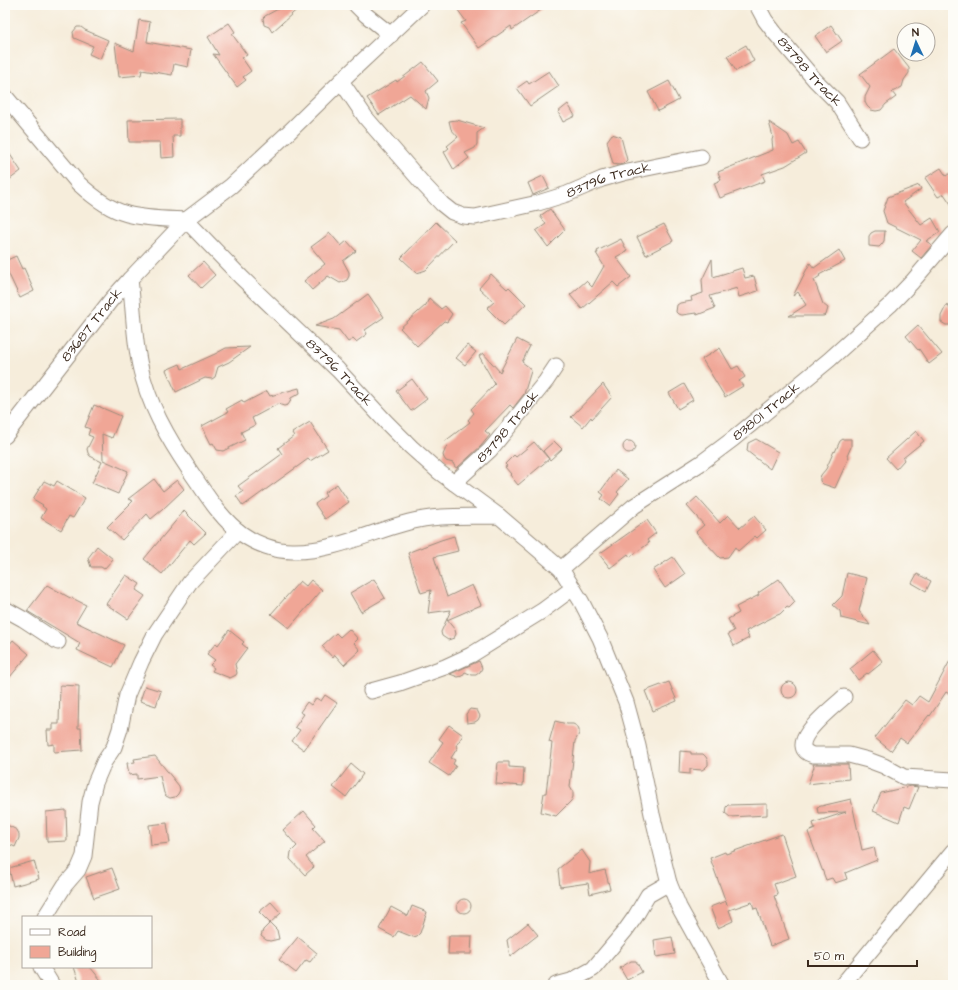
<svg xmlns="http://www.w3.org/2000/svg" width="958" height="990" viewBox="0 0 958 990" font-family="'Architects Daughter',sans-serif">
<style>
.building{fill:#f0a696}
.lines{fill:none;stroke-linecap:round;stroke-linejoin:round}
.minor-casing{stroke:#988c7c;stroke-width:17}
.minor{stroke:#fff;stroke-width:15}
.labels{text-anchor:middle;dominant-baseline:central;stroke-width:3;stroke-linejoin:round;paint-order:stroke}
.street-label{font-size:14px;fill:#3b2a1e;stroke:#fdfcf7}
</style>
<rect width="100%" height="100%" fill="#fdfcf7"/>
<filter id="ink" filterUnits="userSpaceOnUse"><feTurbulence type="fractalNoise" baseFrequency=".025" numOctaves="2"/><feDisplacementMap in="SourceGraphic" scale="8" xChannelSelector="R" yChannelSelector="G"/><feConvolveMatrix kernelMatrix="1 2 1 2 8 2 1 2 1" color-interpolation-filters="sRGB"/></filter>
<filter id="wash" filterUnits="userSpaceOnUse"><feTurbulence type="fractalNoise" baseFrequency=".012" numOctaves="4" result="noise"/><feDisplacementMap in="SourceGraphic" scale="16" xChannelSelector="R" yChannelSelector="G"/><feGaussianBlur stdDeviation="0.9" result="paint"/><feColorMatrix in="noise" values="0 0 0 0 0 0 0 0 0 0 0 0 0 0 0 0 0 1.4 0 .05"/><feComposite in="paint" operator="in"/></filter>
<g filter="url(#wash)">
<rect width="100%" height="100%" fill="#f6eddb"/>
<g id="blocks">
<!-- building -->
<g class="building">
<polygon points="274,5 302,5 272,32 269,27 264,25 263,18 265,16 278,9"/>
<polygon points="462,5 548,5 512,30 511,26 479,48 461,23 466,21 457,9"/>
<polygon points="139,20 150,22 147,42 191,50 188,67 174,64 172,75 142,70 141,75 119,77 115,43 134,51"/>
<polygon points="229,23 235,32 232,34 247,55 242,58 251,71 243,77 246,80 237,87 213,54 219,55 208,37"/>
<polygon points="831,25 842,41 826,52 815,36"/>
<polygon points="77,27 81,27 85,30 108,40 100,59 89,54 93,46 74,38 73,32"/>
<polygon points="746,45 754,61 736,71 727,56"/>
<polygon points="894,49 909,68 909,73 904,80 902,87 892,92 896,97 886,104 881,110 876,111 871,110 867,106 865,102 865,97 870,87 860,74"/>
<polygon points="423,62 438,81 426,91 429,98 426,109 410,95 379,115 367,98 396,80 397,82"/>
<polygon points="549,71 559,86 530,106 517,88 527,81 529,84"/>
<polygon points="669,81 679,100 658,111 648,92"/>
<polygon points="568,104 575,116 563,122 558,112"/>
<polygon points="180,119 180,136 173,136 174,157 161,158 160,142 129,142 128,120"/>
<polygon points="457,120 484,128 477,133 477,144 475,148 465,153 469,158 454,170 444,152 449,148 447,146 458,137 451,129 449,121"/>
<polygon points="769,122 788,135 793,145 799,142 806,153 785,166 762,174 765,181 720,198 714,183 721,180 718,172 773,150 772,140 773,137"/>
<polygon points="612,134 621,137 627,160 623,164 619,165 613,164 607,141"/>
<polygon points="5,147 21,171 9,180 5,173"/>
<polygon points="941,168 946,176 953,171 953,207 944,194 938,197 925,178"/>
<polygon points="543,176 549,188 533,195 528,183"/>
<polygon points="919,185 921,189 903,202 921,225 932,218 940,232 926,241 932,245 921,258 912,251 921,240 887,223 883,211 888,197"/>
<polygon points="550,209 565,230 548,247 536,231 546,224 540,216"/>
<polygon points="436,222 455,240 426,270 417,273 401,258"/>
<polygon points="664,224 673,241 646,255 637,237"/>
<polygon points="875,231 885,231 884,241 882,244 879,247 869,246 869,236 871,233"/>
<polygon points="330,233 341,246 347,241 356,251 343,261 349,272 349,276 347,280 340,283 328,276 312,290 304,281 325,264 311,247"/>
<polygon points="621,239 627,251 616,257 631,277 618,287 613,282 582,309 570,295 586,281 592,287 604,266 596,253 598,253 597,251"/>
<polygon points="839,250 845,261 819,275 820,276 814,280 823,304 828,308 826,315 823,316 789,316 806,305 798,292 793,296 810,263 814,268"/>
<polygon points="16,256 22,269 24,268 34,291 20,298 5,266 5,261"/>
<polygon points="712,259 713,277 742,268 745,278 754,276 758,291 739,297 737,288 710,296 715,308 697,315 696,313 682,315 678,314 676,312 677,305 680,303 692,301 691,297 703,293 702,280"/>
<polygon points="203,262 215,275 201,288 189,275"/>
<polygon points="491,274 507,289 509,287 526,304 504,325 487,308 494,302 479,288"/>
<polygon points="368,294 384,317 365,330 367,334 356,342 353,339 348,342 339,330 315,326 334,319"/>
<polygon points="429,298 441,309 445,306 452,314 447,322 444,321 417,346 400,328 426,305"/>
<polygon points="947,304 953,314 953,325 946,325 941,322 941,316"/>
<polygon points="918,325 942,354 929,364 919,349 918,350 906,336"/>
<polygon points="517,339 530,346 522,362 530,368 531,371 524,394 513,408 510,405 485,431 490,435 481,446 457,468 455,467 453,463 446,461 444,458 443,455 447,445 444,442 470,422 468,420 474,413 471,409 495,384 479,356 483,353 500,372"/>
<polygon points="467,345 476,352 465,365 456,358"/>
<polygon points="250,347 229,362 218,367 215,377 212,379 205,378 176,392 166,370 180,364 182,369 215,354 226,348"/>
<polygon points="720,348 732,369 738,366 745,377 739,381 743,386 725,397 702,359"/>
<polygon points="412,379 427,399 411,411 396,391"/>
<polygon points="603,384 612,397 592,419 591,417 583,427 571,417"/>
<polygon points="684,384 693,400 678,409 669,393"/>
<polygon points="299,388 300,393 291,398 290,402 288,405 284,406 278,404 252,418 255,425 241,432 245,440 223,451 217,450 213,443 211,444 202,426 228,412 226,409 242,400 244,403 267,391 270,396"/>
<polygon points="94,405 99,407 100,406 100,407 121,416 112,438 102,434 103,460 128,471 118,494 92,483 102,462 90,456 88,453 87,449 93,437 88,435 90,429 85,427"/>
<polygon points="310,422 328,450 310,461 308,459 243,506 236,496 243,492 238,486 282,454 278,448 294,436 292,433"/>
<polygon points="916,431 924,441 903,458 904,460 896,469 886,458"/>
<polygon points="756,439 778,452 770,469 747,451 748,443"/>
<polygon points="843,439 851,439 851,447 847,456 849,457 835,488 823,484 820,481 820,478 821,475 826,469 834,451 835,452 840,441"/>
<circle cx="629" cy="447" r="6"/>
<polygon points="554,441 562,449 550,460 543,451"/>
<polygon points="534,442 549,459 518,485 510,475 511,474 505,467 507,466 505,464 514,455 516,457"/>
<polygon points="616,470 628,479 617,492 619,494 610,506 601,499 604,495 600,492"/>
<polygon points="154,479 163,491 177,480 184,489 162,510 151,519 147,514 122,540 107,527 133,501 128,499"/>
<polygon points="44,481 54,486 57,481 85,498 73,518 69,516 61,530 41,518 46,509 42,506 43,505 33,499"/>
<polygon points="337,484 349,502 325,519 315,504 326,496 324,493"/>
<polygon points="697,497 720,523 728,515 740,528 754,516 766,530 757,538 755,536 738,551 735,547 728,557 720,558 696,532 704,525 687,506"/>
<polygon points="184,511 206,533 194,544 190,540 162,574 144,559"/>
<polygon points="647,520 656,533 647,540 649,543 630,557 628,554 610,568 599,554"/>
<polygon points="454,536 458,551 434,557 447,597 472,585 481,605 447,620 455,630 456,634 454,638 448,640 442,636 441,632 451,610 428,613 431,590 421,593 408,553 412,551 441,540"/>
<polygon points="97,546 113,559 104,569 101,567 91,567 88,558"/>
<polygon points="673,557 685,574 665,588 653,570"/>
<polygon points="847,573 867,578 859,611 870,625 841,618 840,611 833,605 842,596"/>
<polygon points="917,574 931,581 926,591 912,583"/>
<polygon points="126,575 140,584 136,590 145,596 128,619 106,604"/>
<polygon points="374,579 385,598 361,612 350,593"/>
<polygon points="779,579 795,602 789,608 787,607 780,614 775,616 746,631 749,638 734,646 728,634 734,631 728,619 739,613 736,607 759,595 758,593"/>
<polygon points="311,580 322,590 289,628 271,614 300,581 306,586"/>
<polygon points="47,585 72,599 72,598 86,605 76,622 124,645 113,667 77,650 80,643 27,611"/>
<polygon points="349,629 358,639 354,643 360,650 344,665 335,655 333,658 322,646 336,633 340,637"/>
<polygon points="229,630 244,642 242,644 247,648 235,664 237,673 236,675 230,678 212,671 214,668 210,665 215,660 207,654 216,643 218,645"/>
<polygon points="13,640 29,654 5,683 5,650"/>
<polygon points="873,650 883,662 868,674 867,673 858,680 850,669"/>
<polygon points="953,655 953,696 946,692 930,716 929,715 907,743 900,738 891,751 875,738 905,700 912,705 919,696 928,702"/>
<polygon points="479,661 482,668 480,672 476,675 472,675 465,672 462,676 458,677 450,674"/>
<circle cx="789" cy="690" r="8"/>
<polygon points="669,682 677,701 653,711 645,691"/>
<polygon points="60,685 79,686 78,728 81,728 82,750 54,752 54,744 48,745 47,730 53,730 53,724 59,724"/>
<polygon points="145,686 161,691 156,706 140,701"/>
<polygon points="325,695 337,703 304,750 292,741 300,730 295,727 304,714 300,712 307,702 311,705 316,698 321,701"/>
<polygon points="470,709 477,710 480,716 478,720 475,722 467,723 466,714"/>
<polygon points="555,721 567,724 573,724 577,726 579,730 579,734 575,741 570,787 573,792 573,797 571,801 556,816 541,812 544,793 546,793 552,743 549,742"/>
<polygon points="449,725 463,735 456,746 458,747 451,758 455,760 453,764 456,766 449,776 429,763 443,742 439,739"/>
<polygon points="680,751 691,752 691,754 703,754 706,757 708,761 708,765 705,768 702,770 690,769 690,774 679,773"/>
<polygon points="155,756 179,786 180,790 178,794 175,797 170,798 166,796 164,793 160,776 137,779 137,774 129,775 127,763 135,762 134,759"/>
<polygon points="498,762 509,762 509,767 524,768 523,786 496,784"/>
<polygon points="351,764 363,774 346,797 333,787"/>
<polygon points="813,764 848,764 849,779 808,784 814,767"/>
<polygon points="911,786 918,787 909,809 904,807 899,822 873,811 881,793"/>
<polygon points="851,799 862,850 874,847 877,860 845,873 847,879 835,883 832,878 826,880 808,832 815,829 813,823 846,812 818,813 817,807"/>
<polygon points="767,804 767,815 730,817 725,813 726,807 728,805"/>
<polygon points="66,810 67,841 47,842 46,812"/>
<polygon points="304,811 316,825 313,828 325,841 306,857 314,867 305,875 290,859 291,852 297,846 283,830"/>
<polygon points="167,823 170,843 151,845 149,825"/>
<polygon points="5,824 17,830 19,834 19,838 15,847 5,842"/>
<polygon points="782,834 796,876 774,884 778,895 774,896 789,939 770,946 757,908 754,909 752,902 729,910 733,921 718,928 710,907 726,901 727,905 710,858 725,852 726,854"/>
<polygon points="582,850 590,862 589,874 605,870 610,889 590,894 588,883 560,887 558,869"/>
<polygon points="34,861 39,879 13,886 9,868"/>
<polygon points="112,868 120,889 94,898 86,877"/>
<circle cx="464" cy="906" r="7"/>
<polygon points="271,902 281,913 270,923 259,912"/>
<polygon points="412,906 427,912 420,933 417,936 413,937 398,931 394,937 379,929 391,907 408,916"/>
<polygon points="270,923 277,930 279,939 270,941 266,940 261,936 263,930"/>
<polygon points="528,923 538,935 510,957 507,940"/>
<polygon points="449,936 472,936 471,954 448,954"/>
<polygon points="298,937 317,953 310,962 306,960 296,973 279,960"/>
<polygon points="672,937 675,954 656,957 654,940"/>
<polygon points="631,961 636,961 642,972 627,980 620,968"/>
<polygon points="74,967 90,967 105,985 80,985"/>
</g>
</g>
</g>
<g filter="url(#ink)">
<use href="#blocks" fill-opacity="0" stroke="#988c7c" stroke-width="1"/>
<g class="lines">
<defs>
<g id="minor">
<polyline points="356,5 366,15 391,35"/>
<path id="s1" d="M 757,5 L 765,20 L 775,33 L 815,80 L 837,102 L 860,138"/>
<path id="s2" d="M 341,81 L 366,118 L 424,185 L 442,204 L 452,212 L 463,216 L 475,217 L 538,203 L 567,194 L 602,179 L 623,173 L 701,157"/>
<path d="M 5,96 L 78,183 C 92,196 108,209 127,214 C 145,219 167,219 186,220"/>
<path id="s3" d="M 186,220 L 241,277 L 338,370 L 386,422 L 411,447 L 439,472 L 499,516"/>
<path d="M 130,279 C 134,312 134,346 143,378 C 154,417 176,451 199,484 C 211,502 224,521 242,534 C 256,544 275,551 292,551 C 333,552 370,532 409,522 C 438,514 469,517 499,516 L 561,569 L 581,601 L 600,638 L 626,702 L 638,746 L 652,814 L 669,883 L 679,907 L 722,985"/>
<path id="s4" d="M 5,436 L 111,300 L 130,279 L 186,220 L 231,186 L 290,131 L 341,81 L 422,5"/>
<path id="s5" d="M 454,483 L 490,450 L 546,381 L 556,366"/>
<path id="s6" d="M 561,569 L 634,506 L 701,463 L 733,439 L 829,360 L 890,305 L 912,282 L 953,234"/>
<polyline points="5,609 23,619 58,642"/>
<polyline points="371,691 400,683 445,667 471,655 542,611 573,588"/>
<path d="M 844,697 C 835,706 781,746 813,755 L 849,755 L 868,760 L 884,766 L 904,777 L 953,780"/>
<polyline points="45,917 65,885 78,870 84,856 90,802 95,783 104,762 114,747 120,729 127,695 141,662 155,634 190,582 238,531"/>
<polyline points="41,967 52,985"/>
<polyline points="556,985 571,981 593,969 625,931 635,917 648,895 669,883"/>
<polyline points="842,985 953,851"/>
</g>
</defs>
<!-- minor casing -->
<use href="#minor" class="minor-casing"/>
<!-- minor -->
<use href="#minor" class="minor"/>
</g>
</g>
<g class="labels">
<!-- street labels -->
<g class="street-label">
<text stroke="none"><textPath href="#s1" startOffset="85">83798 Track</textPath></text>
<text stroke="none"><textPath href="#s2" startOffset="335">83796 Track</textPath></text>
<text stroke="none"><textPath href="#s4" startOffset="141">83687 Track</textPath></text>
<text stroke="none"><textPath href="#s3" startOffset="216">83796 Track</textPath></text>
<text stroke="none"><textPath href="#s6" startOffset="259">83801 Track</textPath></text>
<text stroke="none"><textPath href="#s5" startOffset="78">83798 Track</textPath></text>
</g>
</g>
<!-- margin -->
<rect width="958" height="990" fill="none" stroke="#fdfcf7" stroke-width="20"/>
<!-- legend -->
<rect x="22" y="916" width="130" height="52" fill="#fdfcf7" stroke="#afa8a0"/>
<rect x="30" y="929" width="20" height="6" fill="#ffffff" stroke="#afa8a0"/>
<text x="58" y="936" font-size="12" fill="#3b2a1e">Road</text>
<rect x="30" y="946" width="20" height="12" fill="#f0a696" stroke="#afa8a0"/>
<text x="58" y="956" font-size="12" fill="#3b2a1e">Building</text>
<!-- north arrow -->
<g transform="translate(916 42) rotate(356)"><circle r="19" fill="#fdfcf7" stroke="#afa8a0"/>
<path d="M0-3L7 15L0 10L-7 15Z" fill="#1f6fb2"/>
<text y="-6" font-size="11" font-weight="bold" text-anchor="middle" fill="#3b2a1e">N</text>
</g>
<!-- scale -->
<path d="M808 960v6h109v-6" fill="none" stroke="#3b2a1e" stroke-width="2"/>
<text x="814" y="960" font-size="12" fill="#3b2a1e" stroke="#fdfcf7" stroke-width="3" paint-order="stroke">50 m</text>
</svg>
